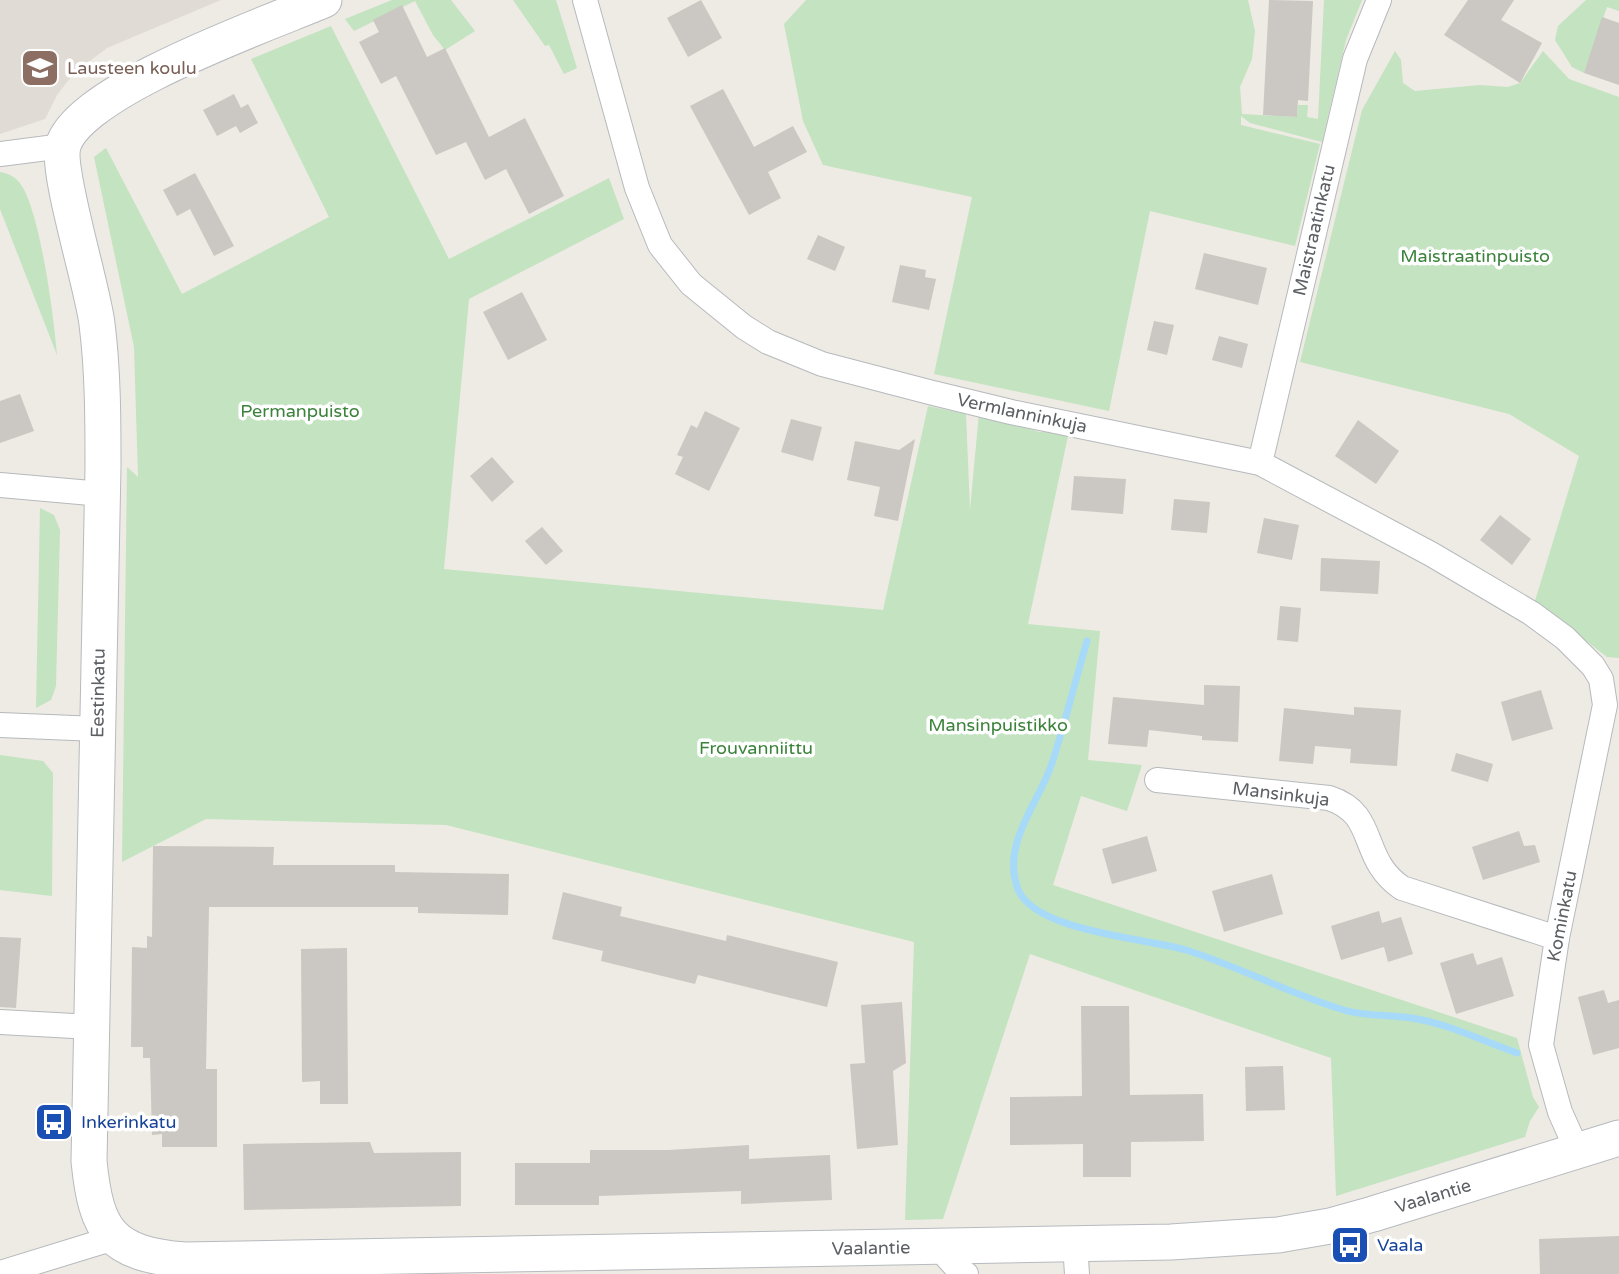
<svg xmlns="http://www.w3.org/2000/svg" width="1619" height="1274" viewBox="0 0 1619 1274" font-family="'Varela Round',sans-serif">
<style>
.education{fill:#e0dcd5}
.green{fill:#c3e3c1}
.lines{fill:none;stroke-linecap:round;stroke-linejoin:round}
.stream{stroke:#a7daf9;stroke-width:7}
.building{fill:#cbc7c2}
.street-casing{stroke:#b6b9bd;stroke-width:26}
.secondary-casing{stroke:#b7babf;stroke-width:37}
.street{stroke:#fff;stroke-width:24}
.secondary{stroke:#fff;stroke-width:35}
.labels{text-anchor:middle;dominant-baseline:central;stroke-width:7;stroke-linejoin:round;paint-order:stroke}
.education-label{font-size:18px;fill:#785e54;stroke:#fff;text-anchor:start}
.street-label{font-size:18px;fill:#5c5f63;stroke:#fff}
.park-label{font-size:18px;fill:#3b833b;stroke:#fff}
.transit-label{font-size:18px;fill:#164399;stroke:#fff;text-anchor:start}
</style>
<rect width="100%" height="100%" fill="#edebe3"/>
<!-- education -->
<polygon class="education" points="0,0 221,0 107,48 74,73 57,95 45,119 0,134"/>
<!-- green -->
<g class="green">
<polygon points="392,0 451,0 475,31 445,50 433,35 415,1 354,31 345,19"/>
<polygon points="513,0 556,0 577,68 564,74 549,45 545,46"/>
<polygon points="806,0 1248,0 1255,31 1252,59 1240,87 1242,114 1297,117 1298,105 1308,105 1307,117 1318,119 1324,0 1362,0 1346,40 1322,142 1250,123 1241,116 1241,125 1320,144 1295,246 1150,211 1109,411 934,374 972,197 823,165 803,121 784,24"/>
<polygon points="1586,0 1619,0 1619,11 1607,7 1584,73 1572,67 1555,40 1558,26"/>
<polygon points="331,26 449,259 609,178 624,219 469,299 444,569 883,610 928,406 966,414 970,510 979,413 1039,432 1056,431 1068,436 1028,624 1100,631 1088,760 1142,765 1127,811 1081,796 1053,885 1517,1038 1533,1097 1539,1107 1530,1121 1525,1137 1336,1196 1331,1058 1030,954 943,1219 905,1220 914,942 446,825 206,819 122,862 127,467 138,477 134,347 94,157 106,148 182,294 329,217 251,59"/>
<polygon points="1395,51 1401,60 1403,83 1415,91 1480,85 1508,87 1520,83 1543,51 1569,79 1619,97 1619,658 1607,657 1535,601 1579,456 1509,414 1300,362 1362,110"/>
<path d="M 0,172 C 7,173 14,176 19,182 C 40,207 54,319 57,355 L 0,209 Z"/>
<polygon points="40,508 54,515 60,530 56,686 51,700 36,708"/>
<polygon points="0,755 43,761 53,773 52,896 0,890"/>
</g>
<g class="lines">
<!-- stream -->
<path class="stream" d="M 1087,641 C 1075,682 1065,723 1052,763 C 1039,803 1002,842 1017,887 C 1032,932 1147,938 1186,950 C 1240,967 1290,994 1344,1010 C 1367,1017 1393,1014 1417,1019 C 1451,1025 1485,1042 1517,1053"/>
</g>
<!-- building -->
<g class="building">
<polygon points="701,0 722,38 688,57 667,18"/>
<polygon points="1269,0 1313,1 1308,101 1298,100 1297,117 1263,115"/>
<polygon points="1468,0 1514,0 1501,20 1542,43 1520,83 1444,35"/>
<polygon points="402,5 427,57 445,48 489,137 525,118 564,196 529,214 506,169 485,180 466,142 436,155 396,76 381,84 359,42 379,32 373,20"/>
<polygon points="1602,17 1619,23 1619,85 1584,73"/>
<polygon points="723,89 754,147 793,126 807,152 768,172 781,198 749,215 690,106"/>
<polygon points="234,94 241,108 248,104 258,123 240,133 236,126 217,136 203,110"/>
<polygon points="195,173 234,246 214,256 190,209 177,216 163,190"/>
<polygon points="818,235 845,247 835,271 807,259"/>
<polygon points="1204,253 1267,268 1258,305 1195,289"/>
<polygon points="900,265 926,270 925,277 936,279 929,310 892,302"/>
<polygon points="522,292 547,340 508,360 483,312"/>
<polygon points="1154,321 1174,325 1167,355 1147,350"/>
<polygon points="1219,336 1248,344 1242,368 1212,360"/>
<polygon points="20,394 34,431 0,443 0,401"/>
<polygon points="705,411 740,428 709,491 675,474 683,457 677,455 691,425 697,428"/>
<polygon points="791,419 822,427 813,461 781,452"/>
<polygon points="1358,420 1399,451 1376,484 1335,456"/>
<polygon points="915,439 898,521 874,516 880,487 847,480 855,441 899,450"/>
<polygon points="492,457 514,482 492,502 470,476"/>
<polygon points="1074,476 1126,479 1123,514 1071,510"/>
<polygon points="1174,499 1210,502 1207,533 1171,530"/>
<polygon points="1500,515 1531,539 1512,565 1480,540"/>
<polygon points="1264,518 1299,525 1292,560 1257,553"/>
<polygon points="542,527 563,551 546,565 525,541"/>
<polygon points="1321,558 1380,561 1378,594 1320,591"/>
<polygon points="1280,606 1301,608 1298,642 1277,640"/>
<polygon points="1204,685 1240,686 1238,742 1202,740 1202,736 1149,730 1147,747 1108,744 1113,697 1204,705"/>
<polygon points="1541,690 1553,729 1512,741 1501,702"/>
<polygon points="1354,707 1401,710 1397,766 1350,763 1351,749 1315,746 1313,764 1279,761 1284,708 1354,715"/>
<polygon points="1456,753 1493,764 1488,782 1451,771"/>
<polygon points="1519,831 1524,846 1535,845 1540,862 1483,880 1472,847"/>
<polygon points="1147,836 1157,871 1112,884 1102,849"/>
<polygon points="153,846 274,847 273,865 395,865 395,872 509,874 508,915 418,913 418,907 209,907 206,1069 217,1069 217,1147 162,1147 162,1134 152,1135 150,1058 143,1058 143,1047 131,1047 132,947 147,948 147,936 152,937"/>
<polygon points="1272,874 1283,914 1224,932 1212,891"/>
<polygon points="563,892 622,907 620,916 726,941 727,935 838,962 827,1007 698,975 695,984 601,961 603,951 552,939"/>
<polygon points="1379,911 1382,923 1401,917 1413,954 1388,962 1384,947 1341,960 1331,926"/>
<polygon points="0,937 21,938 16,1008 0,1007"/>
<polygon points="347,948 348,1104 320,1104 320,1081 302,1082 301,949"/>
<polygon points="1473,953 1477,965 1502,957 1514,996 1456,1014 1440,963"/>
<polygon points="1604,990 1608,1003 1619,1000 1619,1048 1593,1055 1578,997"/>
<polygon points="902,1002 906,1063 893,1071 898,1145 857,1149 850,1064 865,1063 861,1005"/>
<polygon points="1081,1006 1129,1006 1130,1095 1203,1094 1204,1141 1131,1142 1131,1177 1083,1177 1083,1144 1010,1145 1010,1097 1082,1096"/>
<polygon points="1283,1066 1285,1110 1246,1111 1245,1067"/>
<polygon points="370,1142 374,1153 461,1152 461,1206 244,1210 243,1144"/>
<polygon points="749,1145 749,1159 830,1155 832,1200 741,1204 741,1191 599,1196 599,1205 515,1205 515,1163 590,1163 590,1150 669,1150"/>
<polygon points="1619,1236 1619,1274 1540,1274 1539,1239"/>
</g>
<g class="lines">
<defs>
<g id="street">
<polyline points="585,0 637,188 660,245 691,284 744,327 768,342 822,364 929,392 1011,412 1260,463 1431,554 1531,613 1565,638 1593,666 1601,679 1605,705 1557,938 1541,1045 1560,1112 1577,1150"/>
<polyline points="0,154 63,146"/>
<polyline points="1260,463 1355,59 1379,0"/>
<polyline points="0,485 102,494"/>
<polyline points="0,725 98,729"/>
<path d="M 1157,780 L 1329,798 C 1379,814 1358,858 1402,888 L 1557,938"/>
<polyline points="0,1022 92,1027"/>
<polyline points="1075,1244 1077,1274"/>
<polyline points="938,1247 956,1267 966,1274"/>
<polyline points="0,1273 114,1238"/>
</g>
<path id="secondary" d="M 324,0 C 270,23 78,90 63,146 C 56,171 93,288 97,324 C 103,371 103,420 103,467 L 89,1161 C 96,1232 111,1254 185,1260 L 1171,1242 L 1278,1235 L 1330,1226 L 1373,1214 L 1619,1138"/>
</defs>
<!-- street casing -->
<use href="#street" class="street-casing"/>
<!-- secondary casing -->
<use href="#secondary" class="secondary-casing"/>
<!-- street -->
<use href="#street" class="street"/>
<!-- secondary -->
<use href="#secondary" class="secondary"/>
</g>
<!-- icons -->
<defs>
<symbol id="school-square" viewBox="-11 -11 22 22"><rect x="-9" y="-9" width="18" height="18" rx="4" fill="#8d6e63" stroke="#fff"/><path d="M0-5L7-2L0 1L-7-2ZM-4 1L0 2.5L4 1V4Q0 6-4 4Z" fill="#fff"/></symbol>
<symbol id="bus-square" viewBox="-11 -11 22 22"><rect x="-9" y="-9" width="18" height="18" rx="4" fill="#1a4fb4" stroke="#fff"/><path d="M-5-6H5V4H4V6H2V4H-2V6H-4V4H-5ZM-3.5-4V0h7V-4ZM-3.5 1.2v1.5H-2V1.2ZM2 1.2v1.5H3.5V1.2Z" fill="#fff"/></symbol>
</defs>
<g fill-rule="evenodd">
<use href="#school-square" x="18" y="46" width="44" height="44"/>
<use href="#bus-square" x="32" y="1100" width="44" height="44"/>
<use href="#bus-square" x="1328" y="1223" width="44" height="44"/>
</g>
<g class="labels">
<!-- education labels -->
<g class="education-label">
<text x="67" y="68">Lausteen koulu</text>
</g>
<!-- street labels -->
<g class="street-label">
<text transform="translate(1314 230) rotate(-77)">Maistraatinkatu</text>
<text transform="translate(1022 413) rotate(12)">Vermlanninkuja</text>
<text transform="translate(98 693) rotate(-89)">Eestinkatu</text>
<text transform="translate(1281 794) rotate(7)">Mansinkuja</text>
<text transform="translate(1562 916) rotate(-79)">Kominkatu</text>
<text transform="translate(1433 1196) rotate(-17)">Vaalantie</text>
<text transform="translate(871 1248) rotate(-1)">Vaalantie</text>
</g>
<!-- park labels -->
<g class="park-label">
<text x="1475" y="256">Maistraatinpuisto</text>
<text x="300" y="411">Permanpuisto</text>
<text x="998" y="725">Mansinpuistikko</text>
<text x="756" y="748">Frouvanniittu</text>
</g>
<!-- transit labels -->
<g class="transit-label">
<text x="81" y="1122">Inkerinkatu</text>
<text x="1377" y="1245">Vaala</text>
</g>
</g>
</svg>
